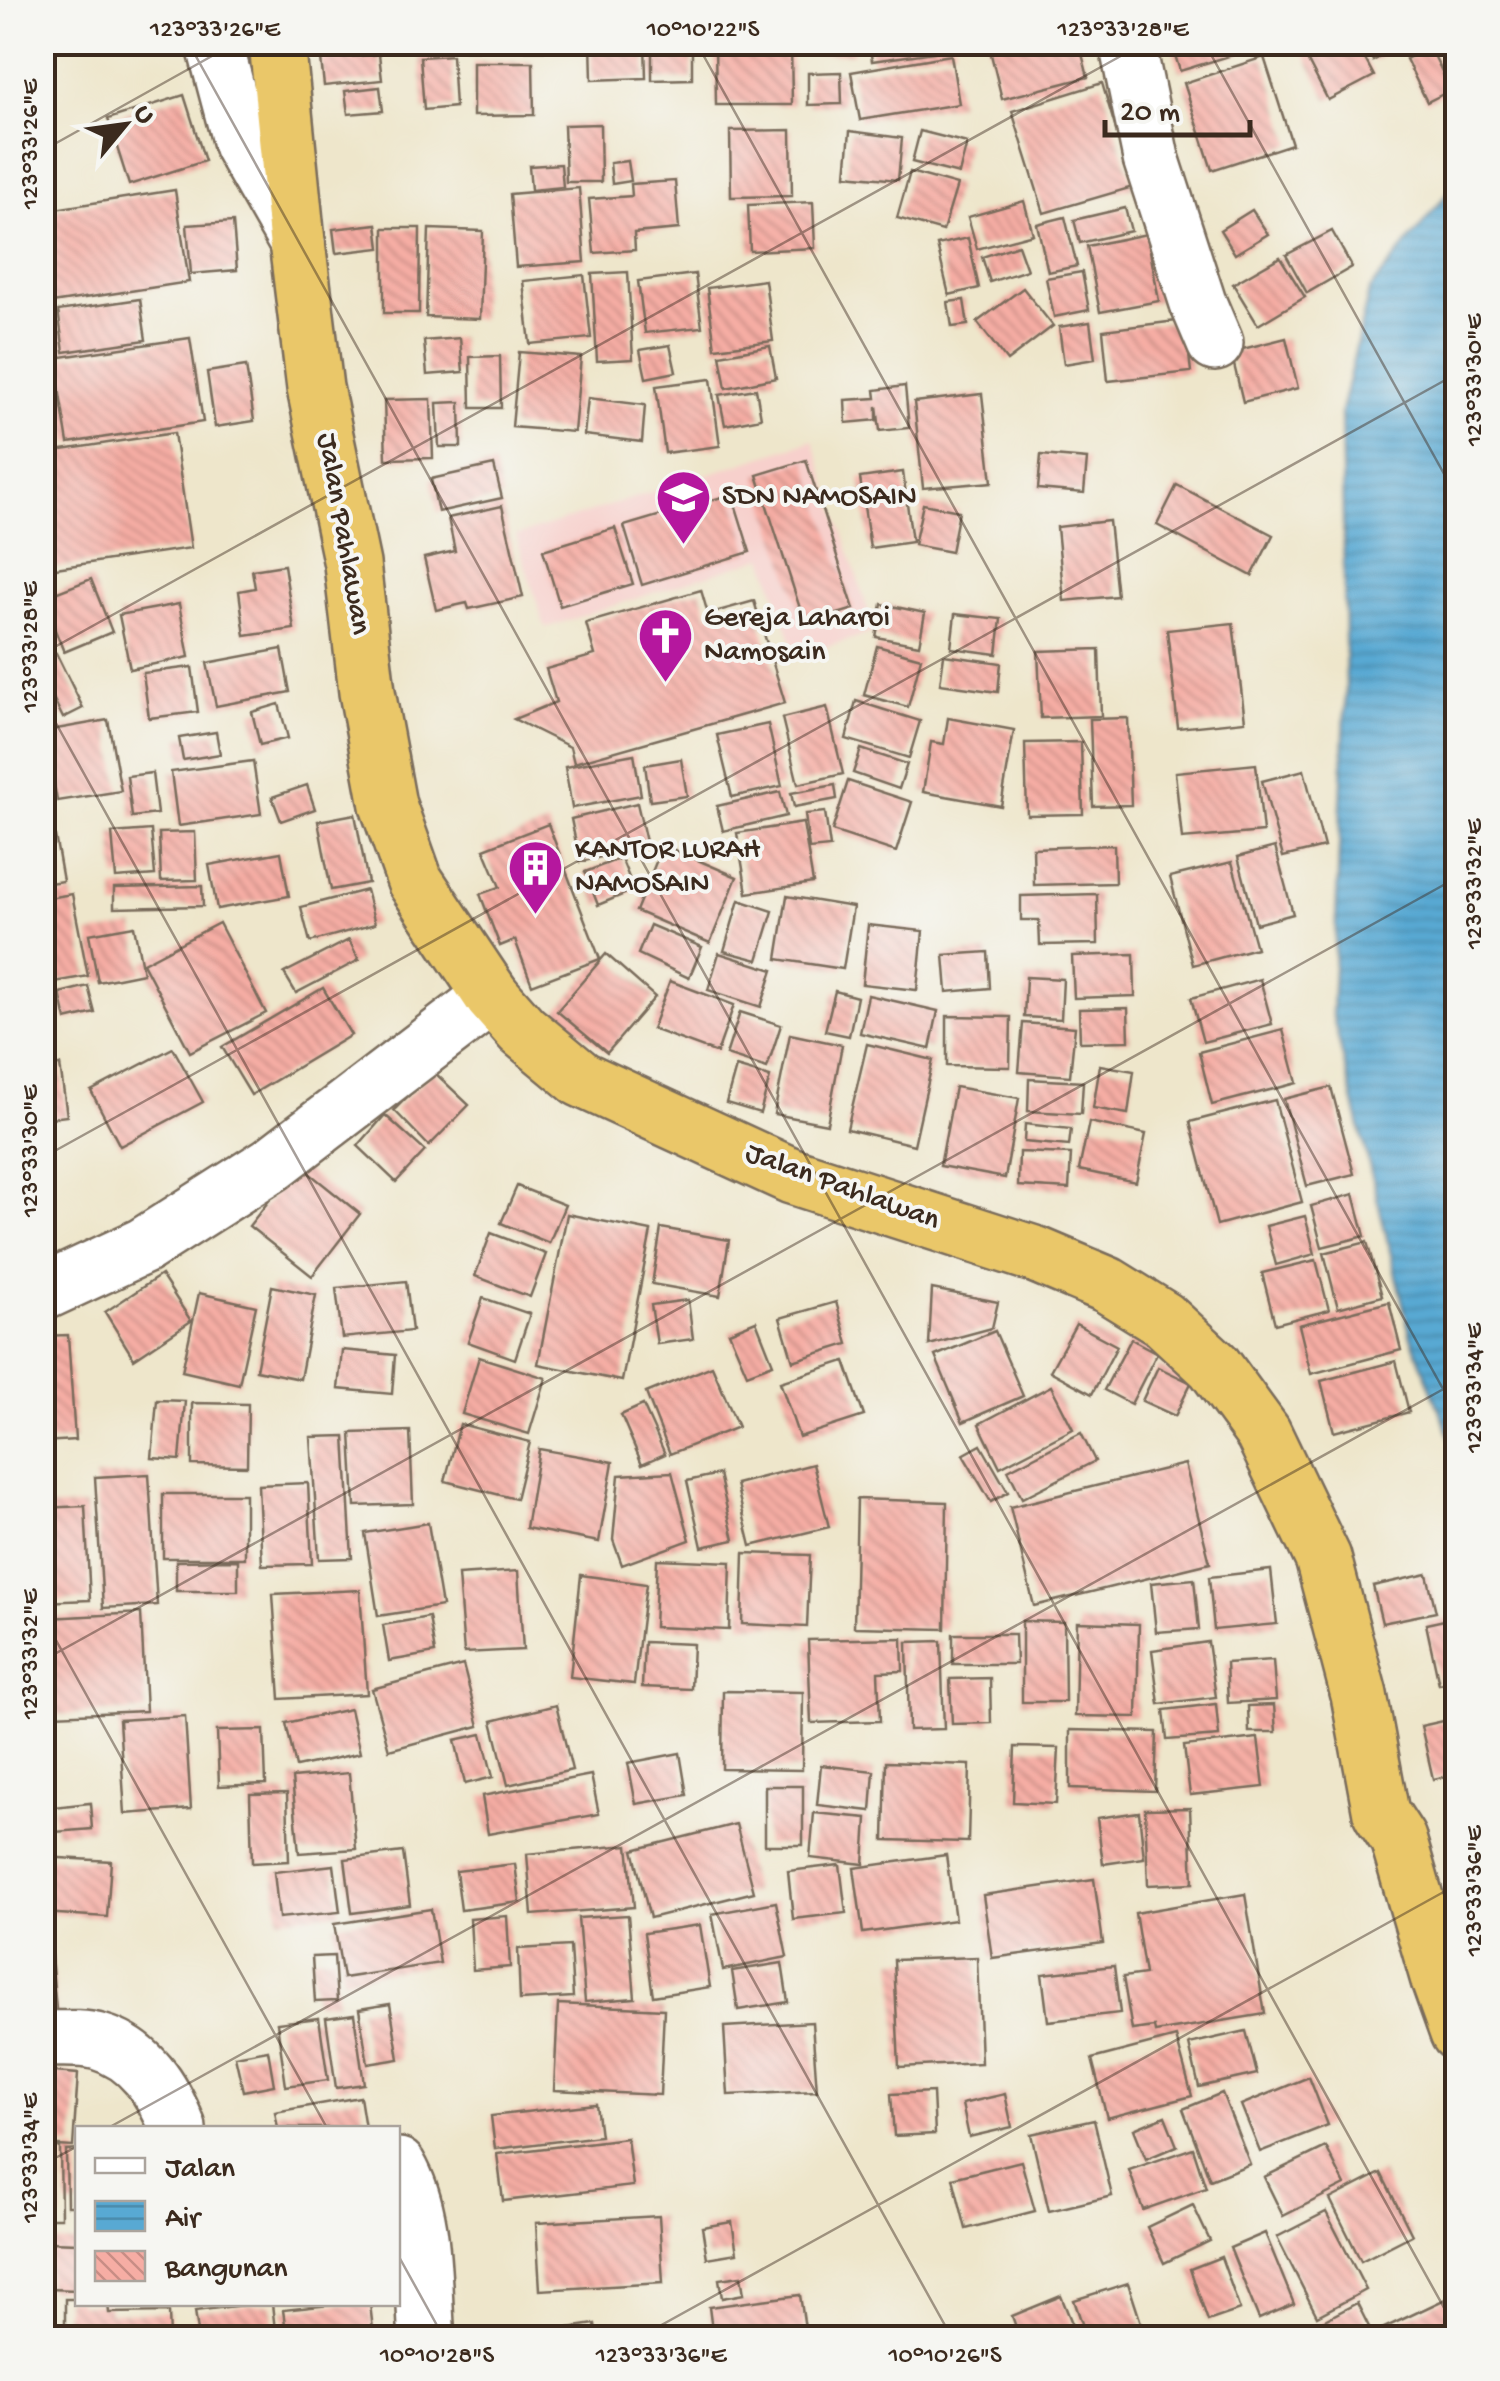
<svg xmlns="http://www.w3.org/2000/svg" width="1500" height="2381" viewBox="0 0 1500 2381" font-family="'Gochi Hand',sans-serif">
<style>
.built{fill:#f7d0cc}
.water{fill:url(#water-rules);stroke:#4a6a78;stroke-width:2.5}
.building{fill:url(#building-back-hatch)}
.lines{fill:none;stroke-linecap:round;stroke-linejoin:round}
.minor-casing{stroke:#7a6c5b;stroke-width:60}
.tertiary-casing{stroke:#7a6c5b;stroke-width:60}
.trunk-casing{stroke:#7a6c5b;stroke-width:60}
.minor{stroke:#fff;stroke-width:55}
.tertiary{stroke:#fff;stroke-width:55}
.trunk{stroke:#eac769;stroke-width:55}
.ticks{fill:none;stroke:#3b2a1e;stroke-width:2.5;stroke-opacity:0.45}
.labels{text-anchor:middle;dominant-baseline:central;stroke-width:8;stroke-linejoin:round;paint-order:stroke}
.poi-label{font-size:30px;fill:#3b2a1e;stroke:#f6f6f2;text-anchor:start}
.street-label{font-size:30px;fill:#3b2a1e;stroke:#f6f6f2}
.neatline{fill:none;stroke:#3b2a1e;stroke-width:4}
.ticks-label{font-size:25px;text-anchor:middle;fill:#3b2a1e}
</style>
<defs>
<pattern id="water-rules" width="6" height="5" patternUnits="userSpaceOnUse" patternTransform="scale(2.5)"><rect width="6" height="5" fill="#58a9d3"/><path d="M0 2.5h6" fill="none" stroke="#4a8aab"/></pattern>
<pattern id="building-back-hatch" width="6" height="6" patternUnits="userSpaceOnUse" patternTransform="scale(2.5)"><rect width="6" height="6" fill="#f6ada4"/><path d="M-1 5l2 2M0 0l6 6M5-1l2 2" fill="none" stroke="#c88d85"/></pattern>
</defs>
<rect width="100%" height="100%" fill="#f6f6f2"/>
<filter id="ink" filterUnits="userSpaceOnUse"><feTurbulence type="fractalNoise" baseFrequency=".01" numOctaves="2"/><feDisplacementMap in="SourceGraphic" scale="20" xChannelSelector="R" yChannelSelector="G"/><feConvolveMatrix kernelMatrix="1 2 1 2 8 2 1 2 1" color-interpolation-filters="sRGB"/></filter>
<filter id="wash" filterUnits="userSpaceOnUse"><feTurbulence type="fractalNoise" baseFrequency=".0048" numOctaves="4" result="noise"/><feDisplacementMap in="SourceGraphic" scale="40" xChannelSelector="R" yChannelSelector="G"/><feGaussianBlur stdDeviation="2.25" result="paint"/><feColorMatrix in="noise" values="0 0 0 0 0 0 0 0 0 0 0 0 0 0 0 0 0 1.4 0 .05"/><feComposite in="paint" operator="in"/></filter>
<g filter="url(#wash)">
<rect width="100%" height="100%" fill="#eee6cb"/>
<!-- built -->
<polygon class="built" points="813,440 875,632 796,656 764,557 545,628 516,536"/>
<!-- water -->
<polygon class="water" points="1457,181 1457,1455 1411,1337 1332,1013 1346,688 1341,412 1369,291"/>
<g id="blocks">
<!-- building -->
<g class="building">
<rect x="465" y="42" width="79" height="8"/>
<polygon points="591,42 645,42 646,78 592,80"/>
<polygon points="652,42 692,42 692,79 652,80"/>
<polygon points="715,42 791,42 792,105 716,105"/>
<polygon points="810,42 853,42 853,53 810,54"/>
<polygon points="869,42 954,42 955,49 872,61"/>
<polygon points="988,42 1079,42 1088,77 1002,99"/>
<polygon points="1171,42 1271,42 1272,43 1180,71"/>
<polygon points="1298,42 1356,42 1374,76 1328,100"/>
<polygon points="1363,42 1405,42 1373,61"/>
<polygon points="1430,47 1451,90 1427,102 1406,59"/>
<polygon points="379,54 382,80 324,86 321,59"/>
<polygon points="452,55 455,107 424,110 420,57"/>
<polygon points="951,55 959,104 860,120 851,72"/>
<polygon points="1264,57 1292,144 1212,170 1184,83"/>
<polygon points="473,62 533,62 534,115 473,116"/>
<polygon points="841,72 842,104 808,105 808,73"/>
<polygon points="1102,83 1133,187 1044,213 1012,111"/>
<polygon points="380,87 383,111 348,114 345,91"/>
<polygon points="184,95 205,161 129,185 108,119"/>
<polygon points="600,124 601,182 566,182 564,125"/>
<polygon points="791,130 792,196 731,197 730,131"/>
<polygon points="850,131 902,138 898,180 846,175"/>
<polygon points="920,131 967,143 959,174 912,162"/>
<polygon points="628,161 631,181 612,184 610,163"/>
<polygon points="561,164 563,187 531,190 529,166"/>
<polygon points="910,172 957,185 943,231 897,218"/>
<polygon points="675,181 679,229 634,233 635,250 594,253 589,199 632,196 631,184"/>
<polygon points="579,188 585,262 516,267 510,194"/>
<polygon points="175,190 189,282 45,304 42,289 42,211"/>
<polygon points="1024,201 1033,234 977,249 968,217"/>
<polygon points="813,202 815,248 750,251 748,205"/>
<polygon points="1125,208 1131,231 1080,243 1074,220"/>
<polygon points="1252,210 1268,234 1235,254 1220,230"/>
<polygon points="1065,217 1077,266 1048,272 1037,224"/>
<polygon points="233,222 237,270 191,274 187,225"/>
<polygon points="377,224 380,248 336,253 333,229"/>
<polygon points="384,228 420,228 419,313 384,313"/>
<polygon points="429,229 483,231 480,319 426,317"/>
<polygon points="1332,231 1352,267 1307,293 1286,255"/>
<polygon points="1147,234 1159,301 1100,312 1087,246"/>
<polygon points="968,238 979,288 949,295 937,245"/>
<polygon points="1018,245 1027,270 990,282 982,257"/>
<polygon points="1280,257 1305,297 1258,325 1233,284"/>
<polygon points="628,272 633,359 597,361 592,274"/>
<polygon points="1082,272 1089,310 1054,317 1046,278"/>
<polygon points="695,274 702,327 645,333 638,281"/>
<polygon points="584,275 591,338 530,344 523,281"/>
<polygon points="765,280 773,341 715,348 707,288"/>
<polygon points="1023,288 1053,326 1007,361 977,322"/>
<polygon points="140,299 146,340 64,352 58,311"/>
<polygon points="964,300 968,325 952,327 948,302"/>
<polygon points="1185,320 1191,372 1108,381 1103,330"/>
<polygon points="1090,322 1095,359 1064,364 1059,327"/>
<polygon points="190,338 203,422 68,443 54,358"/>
<polygon points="460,338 463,372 427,375 424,341"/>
<polygon points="1286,338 1298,388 1243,402 1231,352"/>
<polygon points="670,345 676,372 646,378 640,350"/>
<polygon points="770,346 776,378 726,388 720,355"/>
<polygon points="519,352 581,357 574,432 512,427"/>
<polygon points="500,356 501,408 471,408 470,357"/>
<polygon points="246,366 254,421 215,427 207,372"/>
<polygon points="711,379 720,446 665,453 656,386"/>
<polygon points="905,386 909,428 880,431 877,406 877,420 846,423 845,400 876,398 875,390"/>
<polygon points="756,389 761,418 725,425 719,395"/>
<polygon points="982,394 992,482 923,488 914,402"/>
<polygon points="588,398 645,405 642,442 584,435"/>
<polygon points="431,399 433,458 386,459 384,400"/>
<polygon points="460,402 461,447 439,447 437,403"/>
<polygon points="174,433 191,548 42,570 42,453"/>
<polygon points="1041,455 1087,459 1084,493 1038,489"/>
<polygon points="806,460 854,609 805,624 757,475"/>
<polygon points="494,465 502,498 438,512 431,479"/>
<polygon points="903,472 912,542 870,548 860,478"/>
<polygon points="1177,485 1273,535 1252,576 1157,525"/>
<polygon points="732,494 750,552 642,585 624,526"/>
<polygon points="923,504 959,511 951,552 914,545"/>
<polygon points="502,506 523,597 469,609 467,603 436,610 424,558 455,551 448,518"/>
<polygon points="1109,521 1117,596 1064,601 1057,527"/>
<polygon points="615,528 633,584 560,606 543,550"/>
<polygon points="284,565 294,629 245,636 239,591 255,588 252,570"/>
<polygon points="91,579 112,632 64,652 42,598"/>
<polygon points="701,590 708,614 754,601 785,703 574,763 570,747 514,719 556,702 546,669 595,655 586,623"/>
<polygon points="179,604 189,657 130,669 119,615"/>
<polygon points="882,604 925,613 919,645 876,637"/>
<polygon points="955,614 1001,619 997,654 951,648"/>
<polygon points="1233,623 1245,721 1178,728 1167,630"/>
<polygon points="877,646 921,658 908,707 864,695"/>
<polygon points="282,649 290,692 216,706 207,663"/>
<polygon points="1099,649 1101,716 1041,718 1038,651"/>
<polygon points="56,653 83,708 63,718 42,676 42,660"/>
<polygon points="944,655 1001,663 998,692 940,684"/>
<polygon points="192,667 198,712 149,718 143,673"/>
<polygon points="856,701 920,721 909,758 846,739"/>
<polygon points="279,704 288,738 260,745 252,712"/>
<polygon points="827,707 843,774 798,784 782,718"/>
<polygon points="948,718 1014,730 1001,806 923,792 931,742 944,744"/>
<polygon points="1128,718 1131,805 1093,806 1090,719"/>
<polygon points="108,720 121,791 57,801 45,731"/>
<polygon points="768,724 782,786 732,797 717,735"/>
<polygon points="216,732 220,754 183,760 179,738"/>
<polygon points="1081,742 1083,814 1027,815 1025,743"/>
<polygon points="861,749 907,764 899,789 853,773"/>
<polygon points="634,754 641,795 572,808 565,767"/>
<polygon points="681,759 687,796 650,801 645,765"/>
<polygon points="253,761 261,814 178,826 171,772"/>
<polygon points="1256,764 1263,832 1182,839 1175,772"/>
<polygon points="1304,770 1324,847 1283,857 1262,781"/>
<polygon points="152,773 157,814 132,817 127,776"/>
<polygon points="848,781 912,802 896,852 832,831"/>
<polygon points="307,785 315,809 281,821 272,797"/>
<polygon points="835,785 837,799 794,807 791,793"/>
<polygon points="780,792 786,816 723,831 717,806"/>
<polygon points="637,803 647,846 580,862 571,819"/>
<polygon points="825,812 830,847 809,849 805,814"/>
<polygon points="355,814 368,883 331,890 318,821"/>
<polygon points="803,823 813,883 747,893 737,833"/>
<polygon points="53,824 63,881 42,884 42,826"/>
<polygon points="548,824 600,959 532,985 515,940 500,946 480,894 500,887 484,849"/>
<polygon points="151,830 155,875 116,878 112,833"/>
<polygon points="195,832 197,880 161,881 159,833"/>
<polygon points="663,845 737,877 710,943 636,911"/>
<polygon points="1114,845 1115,883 1034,885 1033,848"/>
<polygon points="1275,847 1293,914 1256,924 1238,857"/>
<polygon points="281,852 289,896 217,909 209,865"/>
<polygon points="621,858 634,890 598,905 585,872"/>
<polygon points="1232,862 1256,948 1193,965 1170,877"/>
<polygon points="202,886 203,906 114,908 114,888"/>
<polygon points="366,890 375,924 310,942 301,907"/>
<polygon points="72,894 88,976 54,982 42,925 42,899"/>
<polygon points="1097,894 1098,944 1040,945 1039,920 1021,920 1021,896"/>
<polygon points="787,896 853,907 843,969 777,959"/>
<polygon points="739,900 773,911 758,960 724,951"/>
<polygon points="219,923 266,1013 190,1052 143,963"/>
<polygon points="650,925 702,947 689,978 638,954"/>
<polygon points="868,925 923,931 917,990 862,984"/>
<polygon points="134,926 143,973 98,982 89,934"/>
<polygon points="349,940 359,960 296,993 284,973"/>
<polygon points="988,952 990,988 947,992 944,955"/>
<polygon points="719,953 773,970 761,1007 708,990"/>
<polygon points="606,954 655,997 607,1053 557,1011"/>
<polygon points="1134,954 1135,996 1074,998 1072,956"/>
<polygon points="1026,977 1063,979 1061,1019 1024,1017"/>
<polygon points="1260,979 1272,1024 1203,1042 1191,998"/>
<polygon points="670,981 734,1005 717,1053 652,1029"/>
<polygon points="88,986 95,1013 66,1020 60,993"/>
<polygon points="323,988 351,1035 251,1095 222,1047"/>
<polygon points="835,991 857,997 849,1036 825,1031"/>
<polygon points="868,995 938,1011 930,1049 860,1033"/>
<polygon points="1128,1008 1129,1041 1080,1042 1079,1009"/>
<polygon points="740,1012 781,1025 767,1068 726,1055"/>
<polygon points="947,1016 1011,1017 1010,1067 947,1066"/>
<polygon points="1023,1023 1075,1027 1070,1076 1019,1072"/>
<polygon points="1283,1030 1297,1083 1212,1105 1199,1052"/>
<polygon points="790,1034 842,1045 827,1124 774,1114"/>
<polygon points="867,1044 933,1060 914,1145 847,1129"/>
<polygon points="173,1048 203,1102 120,1146 91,1091"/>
<polygon points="60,1065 67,1116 42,1119 42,1067"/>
<polygon points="1100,1065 1134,1071 1128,1114 1093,1108"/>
<polygon points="736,1067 770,1077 760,1113 726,1103"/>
<polygon points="433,1071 469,1105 429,1146 394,1110"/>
<polygon points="1029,1079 1083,1082 1081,1114 1028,1111"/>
<polygon points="955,1087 1019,1098 1005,1178 940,1166"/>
<polygon points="1331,1087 1354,1174 1307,1186 1284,1099"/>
<polygon points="1275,1100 1302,1202 1217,1225 1190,1122"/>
<polygon points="385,1115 425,1151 396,1182 358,1146"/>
<polygon points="1089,1122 1146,1134 1136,1182 1079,1170"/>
<polygon points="1025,1124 1071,1129 1069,1146 1024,1142"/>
<polygon points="1019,1152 1071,1154 1069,1189 1018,1186"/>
<polygon points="298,1164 360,1214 312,1276 249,1226"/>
<polygon points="517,1186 565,1205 549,1243 501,1223"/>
<polygon points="1354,1194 1365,1236 1322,1247 1311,1206"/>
<polygon points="567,1214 651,1231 622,1381 538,1364"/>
<polygon points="1305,1216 1315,1254 1276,1265 1266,1226"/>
<polygon points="661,1228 729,1240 720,1296 652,1284"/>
<polygon points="491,1233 546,1254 530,1297 475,1276"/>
<polygon points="1367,1242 1382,1296 1338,1308 1324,1253"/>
<polygon points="1316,1260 1329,1310 1275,1324 1262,1273"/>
<polygon points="161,1275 191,1321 134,1359 105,1312"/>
<polygon points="406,1281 412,1331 342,1338 336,1288"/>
<polygon points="272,1286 316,1295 300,1379 256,1370"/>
<polygon points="932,1289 998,1302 992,1328 929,1345"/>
<polygon points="199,1293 256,1306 239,1384 182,1371"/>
<polygon points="483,1298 530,1314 515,1359 468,1342"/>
<polygon points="688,1300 693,1339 657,1344 651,1305"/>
<polygon points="836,1302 848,1344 793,1361 780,1318"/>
<polygon points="1389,1302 1401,1350 1311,1374 1299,1325"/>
<polygon points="756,1321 773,1364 747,1374 729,1332"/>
<polygon points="1076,1324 1117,1346 1092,1394 1050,1371"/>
<polygon points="995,1331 1023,1396 963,1422 935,1356"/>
<polygon points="68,1335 75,1440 42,1442 42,1336"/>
<polygon points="1131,1339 1157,1353 1131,1404 1104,1390"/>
<polygon points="342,1350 395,1355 392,1394 338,1389"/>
<polygon points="479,1357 546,1378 529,1434 462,1414"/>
<polygon points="845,1361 864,1416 799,1437 780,1382"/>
<polygon points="1396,1361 1409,1412 1334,1432 1321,1381"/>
<polygon points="712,1366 738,1427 670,1454 646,1393"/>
<polygon points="1158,1367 1191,1383 1175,1416 1142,1401"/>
<polygon points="1051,1386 1073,1429 1000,1467 979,1424"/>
<polygon points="157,1400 185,1401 180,1460 152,1458"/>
<polygon points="192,1403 248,1404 247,1466 192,1465"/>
<polygon points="643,1405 665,1454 642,1464 621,1415"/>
<polygon points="460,1424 530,1442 516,1499 445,1481"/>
<polygon points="410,1431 413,1504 355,1506 351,1433"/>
<polygon points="1081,1433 1095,1461 1022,1498 1008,1470"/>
<polygon points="345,1436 352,1558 319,1559 311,1437"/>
<polygon points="981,1445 1008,1492 991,1502 963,1455"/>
<polygon points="539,1449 613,1462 599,1542 526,1528"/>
<polygon points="813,1464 829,1527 751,1546 736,1484"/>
<polygon points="1185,1464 1210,1563 1034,1606 1010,1507"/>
<polygon points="672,1472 690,1540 622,1565 613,1540 619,1475"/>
<polygon points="149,1474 157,1605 103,1608 95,1477"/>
<polygon points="719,1474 734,1540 702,1547 687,1481"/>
<polygon points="308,1483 312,1564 262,1565 258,1485"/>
<rect x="163" y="1494" width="82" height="64"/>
<polygon points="857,1499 947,1502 945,1629 854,1627"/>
<polygon points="85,1506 90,1600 42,1602 42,1508"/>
<polygon points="428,1523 442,1606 378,1616 365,1533"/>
<polygon points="744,1553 810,1555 807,1627 742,1624"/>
<polygon points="657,1559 731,1562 729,1630 654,1627"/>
<polygon points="238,1560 238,1591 176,1591 176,1561"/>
<polygon points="1271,1570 1277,1624 1214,1630 1209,1577"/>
<polygon points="518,1571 523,1650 464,1653 458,1575"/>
<polygon points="1427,1574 1436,1612 1382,1623 1373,1586"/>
<polygon points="581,1575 646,1584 634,1684 570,1677"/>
<polygon points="1194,1579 1199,1629 1156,1632 1151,1583"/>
<polygon points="360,1590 367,1694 280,1699 273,1594"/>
<polygon points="141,1613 146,1711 53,1715 48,1618"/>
<polygon points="429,1617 435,1653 389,1661 383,1625"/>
<polygon points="1458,1617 1458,1680 1439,1684 1426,1624"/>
<polygon points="1022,1621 1064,1622 1065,1702 1022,1702"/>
<polygon points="1077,1622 1139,1624 1137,1717 1075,1716"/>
<polygon points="953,1634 1015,1634 1016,1664 953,1664"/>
<polygon points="902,1638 903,1671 878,1672 880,1721 811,1723 808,1640"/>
<polygon points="941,1641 944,1729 909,1730 907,1642"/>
<polygon points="644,1642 693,1644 691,1689 642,1687"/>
<polygon points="1208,1642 1216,1697 1159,1704 1152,1650"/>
<polygon points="1273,1660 1276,1700 1228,1703 1226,1663"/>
<polygon points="463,1665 479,1726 389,1750 372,1689"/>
<polygon points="990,1678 991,1723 952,1724 950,1679"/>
<polygon points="723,1691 803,1692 802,1770 722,1769"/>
<polygon points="1216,1704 1219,1736 1167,1740 1164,1710"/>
<polygon points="556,1705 572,1770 508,1785 492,1721"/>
<polygon points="1274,1705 1276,1732 1249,1732 1248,1706"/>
<polygon points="350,1709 360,1753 296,1767 286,1723"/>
<polygon points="185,1716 191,1809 125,1814 119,1720"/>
<polygon points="1448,1720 1454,1747 1458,1747 1458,1774 1433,1779 1421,1726"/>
<polygon points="264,1730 266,1784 219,1786 217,1731"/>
<polygon points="1070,1730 1157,1732 1155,1791 1070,1788"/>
<polygon points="482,1734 493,1777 465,1784 455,1740"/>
<polygon points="1258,1738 1264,1787 1190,1795 1184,1746"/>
<polygon points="1015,1747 1059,1748 1056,1804 1013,1802"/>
<polygon points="680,1753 687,1795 636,1804 628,1763"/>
<polygon points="886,1762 970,1765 968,1842 884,1840"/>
<polygon points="821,1765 874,1771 871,1811 817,1805"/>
<polygon points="349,1773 356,1849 299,1853 292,1778"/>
<polygon points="591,1775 599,1814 488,1834 482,1796"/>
<rect x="765" y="1786" width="38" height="59"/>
<polygon points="287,1793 289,1861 252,1863 250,1794"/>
<polygon points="90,1803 92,1829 55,1832 53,1807"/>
<polygon points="1190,1808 1193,1883 1148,1885 1145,1809"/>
<polygon points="1139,1812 1144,1858 1103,1864 1097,1818"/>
<polygon points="814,1813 867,1818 864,1864 810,1858"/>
<polygon points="736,1824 754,1892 650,1918 633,1850"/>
<polygon points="628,1845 634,1907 532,1915 527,1854"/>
<polygon points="403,1852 410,1905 352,1913 345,1859"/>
<polygon points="946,1855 955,1920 863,1933 854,1868"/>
<polygon points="42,1857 111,1861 107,1917 42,1913"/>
<polygon points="515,1864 520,1902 461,1910 456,1871"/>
<polygon points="334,1865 340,1912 279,1918 274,1872"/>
<polygon points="840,1865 846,1913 793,1919 788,1871"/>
<polygon points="1094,1879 1103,1943 992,1958 983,1895"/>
<polygon points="1245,1894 1265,2014 1155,2032 1154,2027 1132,2030 1123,1977 1145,1974 1135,1913"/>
<polygon points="776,1902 787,1957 723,1970 712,1914"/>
<polygon points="431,1909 440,1963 343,1978 334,1924"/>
<polygon points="628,1915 635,1998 585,2002 578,1918"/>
<polygon points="507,1916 510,1967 473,1970 470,1919"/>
<polygon points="700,1925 710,1987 653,1996 644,1933"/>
<polygon points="42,1934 49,1934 57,2020 42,2022"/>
<polygon points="570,1946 573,1997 520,2000 518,1949"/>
<polygon points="334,1956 337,2001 315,2002 312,1957"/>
<polygon points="977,1957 981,2063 899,2067 894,1960"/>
<polygon points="782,1963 788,2002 738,2010 732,1971"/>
<polygon points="1114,1966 1120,2013 1048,2021 1042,1974"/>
<polygon points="390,2004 399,2059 368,2064 359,2009"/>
<polygon points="558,2004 664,2009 660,2095 554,2090"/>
<polygon points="354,2014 364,2084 336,2088 326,2018"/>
<polygon points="319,2018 328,2080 286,2086 277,2023"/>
<polygon points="812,2022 817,2091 728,2095 724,2027"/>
<polygon points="1246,2031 1257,2074 1199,2087 1189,2044"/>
<polygon points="1176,2037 1192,2096 1107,2118 1092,2059"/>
<polygon points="268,2050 274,2085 243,2091 235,2056"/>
<polygon points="42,2071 78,2074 73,2147 42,2145"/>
<polygon points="1309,2077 1328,2125 1260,2152 1241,2105"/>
<polygon points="933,2092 935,2134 894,2136 891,2094"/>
<polygon points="1222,2093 1250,2164 1210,2180 1183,2109"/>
<polygon points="1005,2094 1012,2127 969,2137 962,2104"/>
<polygon points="360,2097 365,2128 278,2128 275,2112"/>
<polygon points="596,2104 600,2136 495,2149 491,2116"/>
<polygon points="1165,2116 1177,2146 1146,2159 1134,2129"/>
<polygon points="1094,2120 1112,2196 1049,2211 1031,2134"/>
<polygon points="627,2138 633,2186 503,2201 497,2154"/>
<polygon points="42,2147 60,2147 61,2218 42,2218"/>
<polygon points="1326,2147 1345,2185 1283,2216 1264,2177"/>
<polygon points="1193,2148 1206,2188 1143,2210 1129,2170"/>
<polygon points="78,2150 78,2206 67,2206 66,2151"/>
<polygon points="1021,2161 1035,2211 966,2229 953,2178"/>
<polygon points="1381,2173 1412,2235 1361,2261 1330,2199"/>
<polygon points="1193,2205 1210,2241 1164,2263 1147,2227"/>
<polygon points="1326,2212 1366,2290 1317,2316 1277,2237"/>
<polygon points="659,2216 663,2283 540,2290 536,2223"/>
<polygon points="732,2222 737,2253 707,2258 702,2227"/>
<polygon points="1265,2233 1294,2304 1259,2319 1230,2248"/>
<polygon points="49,2242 78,2243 78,2290 47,2289"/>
<polygon points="1221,2257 1240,2310 1208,2321 1190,2269"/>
<polygon points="741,2276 744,2294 722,2298 719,2279"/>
<polygon points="1128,2283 1146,2338 1087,2338 1074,2300"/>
<polygon points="1458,2293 1458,2338 1363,2338"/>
<polygon points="800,2295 806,2335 781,2338 713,2338 709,2307"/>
<polygon points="1061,2296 1078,2338 1020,2338 1012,2316"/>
<polygon points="65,2299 78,2299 78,2304 108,2304 109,2313 169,2312 170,2338 65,2338"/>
<polygon points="1357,2303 1369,2327 1348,2338 1308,2338 1304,2331"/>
<polygon points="251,2304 272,2304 276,2338 199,2338 195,2311"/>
<polygon points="339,2304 370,2304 374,2338 287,2338 283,2310"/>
<polygon points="595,2324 597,2338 514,2338 514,2336"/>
</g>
</g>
</g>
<g filter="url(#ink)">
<use href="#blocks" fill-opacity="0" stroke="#7a6c5b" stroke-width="2.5"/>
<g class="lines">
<defs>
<g id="minor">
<polyline points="1127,42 1151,158 1198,303 1215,343"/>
<polyline points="42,1293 143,1246 272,1164 492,996"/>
<path d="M 42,2039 C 60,2039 82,2037 99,2042 C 141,2054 163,2090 178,2128"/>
<path d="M 398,2166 C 427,2215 422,2283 427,2338"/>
</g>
<polyline id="tertiary" points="214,42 241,144 297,242"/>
<polyline id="trunk" points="277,42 297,242 315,388 352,564 367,692 388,805 415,881 492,996 522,1030 581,1079 792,1176 1037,1255 1108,1285 1163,1319 1214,1366 1263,1433 1323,1558 1359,1695 1381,1813 1398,1839 1439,1980 1458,2033"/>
</defs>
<!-- minor casing -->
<use href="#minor" class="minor-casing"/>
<!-- tertiary casing -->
<use href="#tertiary" class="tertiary-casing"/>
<!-- trunk casing -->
<use href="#trunk" class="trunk-casing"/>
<!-- minor -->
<use href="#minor" class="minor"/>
<!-- tertiary -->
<use href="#tertiary" class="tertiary"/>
<!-- trunk -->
<use href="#trunk" class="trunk"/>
</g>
</g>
<!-- ticks -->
<path class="ticks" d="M 188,42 L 1458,2333M 696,42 L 1458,1416M 1204,42 L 1458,499M 42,151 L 237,42M 42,654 L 1146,42M 42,698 L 952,2338M 42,1158 L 1458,373M 42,1615 L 327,2128M 42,1661 L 1458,877M 108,2128 L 1458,1381M 42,2165 L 78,2146M 398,2255 L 444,2338M 638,2338 L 1458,1884"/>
<!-- icons -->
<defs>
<symbol id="school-pin" viewBox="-11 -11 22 30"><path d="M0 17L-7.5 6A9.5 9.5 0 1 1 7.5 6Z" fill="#b5179e" stroke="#f6f6f2"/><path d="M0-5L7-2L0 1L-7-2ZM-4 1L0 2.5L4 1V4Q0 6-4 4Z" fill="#fff"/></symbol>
<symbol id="church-pin" viewBox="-11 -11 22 30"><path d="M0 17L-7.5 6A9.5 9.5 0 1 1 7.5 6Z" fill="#b5179e" stroke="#f6f6f2"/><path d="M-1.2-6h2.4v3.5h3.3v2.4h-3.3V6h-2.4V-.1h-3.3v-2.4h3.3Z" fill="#fff"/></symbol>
<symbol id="building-pin" viewBox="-11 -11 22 30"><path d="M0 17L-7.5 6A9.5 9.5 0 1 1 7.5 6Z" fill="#b5179e" stroke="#f6f6f2"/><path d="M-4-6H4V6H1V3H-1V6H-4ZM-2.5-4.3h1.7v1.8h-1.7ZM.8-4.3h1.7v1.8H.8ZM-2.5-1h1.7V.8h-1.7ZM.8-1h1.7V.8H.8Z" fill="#fff"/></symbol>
</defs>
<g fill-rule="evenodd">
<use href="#school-pin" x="652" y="466" width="63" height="86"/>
<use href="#church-pin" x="634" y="604" width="63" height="86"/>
<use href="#building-pin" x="504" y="836" width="63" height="86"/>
</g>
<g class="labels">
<!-- poi labels -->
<g class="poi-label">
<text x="722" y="498">SDN NAMOSAIN</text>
<text x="704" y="619">Gereja Laharoi<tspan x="704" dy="34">Namosain</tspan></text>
<text x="575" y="851">KANTOR LURAH<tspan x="575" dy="34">NAMOSAIN</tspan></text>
</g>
<!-- street labels -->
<g class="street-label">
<text transform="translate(342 534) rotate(80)">Jalan Pahlawan</text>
<text transform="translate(842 1188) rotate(20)">Jalan Pahlawan</text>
</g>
</g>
<!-- margin -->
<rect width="1500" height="2381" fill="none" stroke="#f6f6f2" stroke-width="110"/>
<!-- legend -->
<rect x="75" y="2126" width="325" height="180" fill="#f6f6f2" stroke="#aba49d" stroke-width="2.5"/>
<rect x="95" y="2158" width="50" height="15" fill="#ffffff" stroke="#aba49d" stroke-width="2.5"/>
<text x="165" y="2176" font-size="30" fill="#3b2a1e">Jalan</text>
<rect x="95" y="2201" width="50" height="30" fill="url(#water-rules)" stroke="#aba49d" stroke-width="2.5"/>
<text x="165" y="2226" font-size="30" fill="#3b2a1e">Air</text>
<rect x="95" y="2251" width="50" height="30" fill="url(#building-back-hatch)" stroke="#aba49d" stroke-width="2.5"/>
<text x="165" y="2276" font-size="30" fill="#3b2a1e">Bangunan</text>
<!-- north arrow -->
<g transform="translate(125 125) rotate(61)" stroke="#f6f6f2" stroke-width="8" paint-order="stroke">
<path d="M0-8L18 38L0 25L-18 38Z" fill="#3b2a1e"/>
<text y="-15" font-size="28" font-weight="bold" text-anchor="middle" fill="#3b2a1e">U</text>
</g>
<!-- scale -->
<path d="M1105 120v15h145v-15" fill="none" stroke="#3b2a1e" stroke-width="5"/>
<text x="1120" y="120" font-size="30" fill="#3b2a1e" stroke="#f6f6f2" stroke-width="8" paint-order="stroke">20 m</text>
<rect x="55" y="55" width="1390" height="2271" class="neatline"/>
<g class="ticks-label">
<text x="215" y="36">123°33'26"E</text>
<text x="703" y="36">10°10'22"S</text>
<text x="1123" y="36">123°33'28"E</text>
<text transform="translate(28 144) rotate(-90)" y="9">123°33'26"E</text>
<text transform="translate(1472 380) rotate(-90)" y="9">123°33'30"E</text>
<text transform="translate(28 647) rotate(-90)" y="9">123°33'28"E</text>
<text transform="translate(1472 884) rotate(-90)" y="9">123°33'32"E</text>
<text transform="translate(28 1151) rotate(-90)" y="9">123°33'30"E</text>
<text transform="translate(1472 1388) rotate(-90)" y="9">123°33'34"E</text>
<text transform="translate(28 1654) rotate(-90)" y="9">123°33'32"E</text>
<text transform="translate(1472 1891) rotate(-90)" y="9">123°33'36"E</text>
<text transform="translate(28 2158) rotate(-90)" y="9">123°33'34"E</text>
<text x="437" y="2362">10°10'28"S</text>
<text x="661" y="2362">123°33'36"E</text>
<text x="945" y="2362">10°10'26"S</text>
</g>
</svg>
